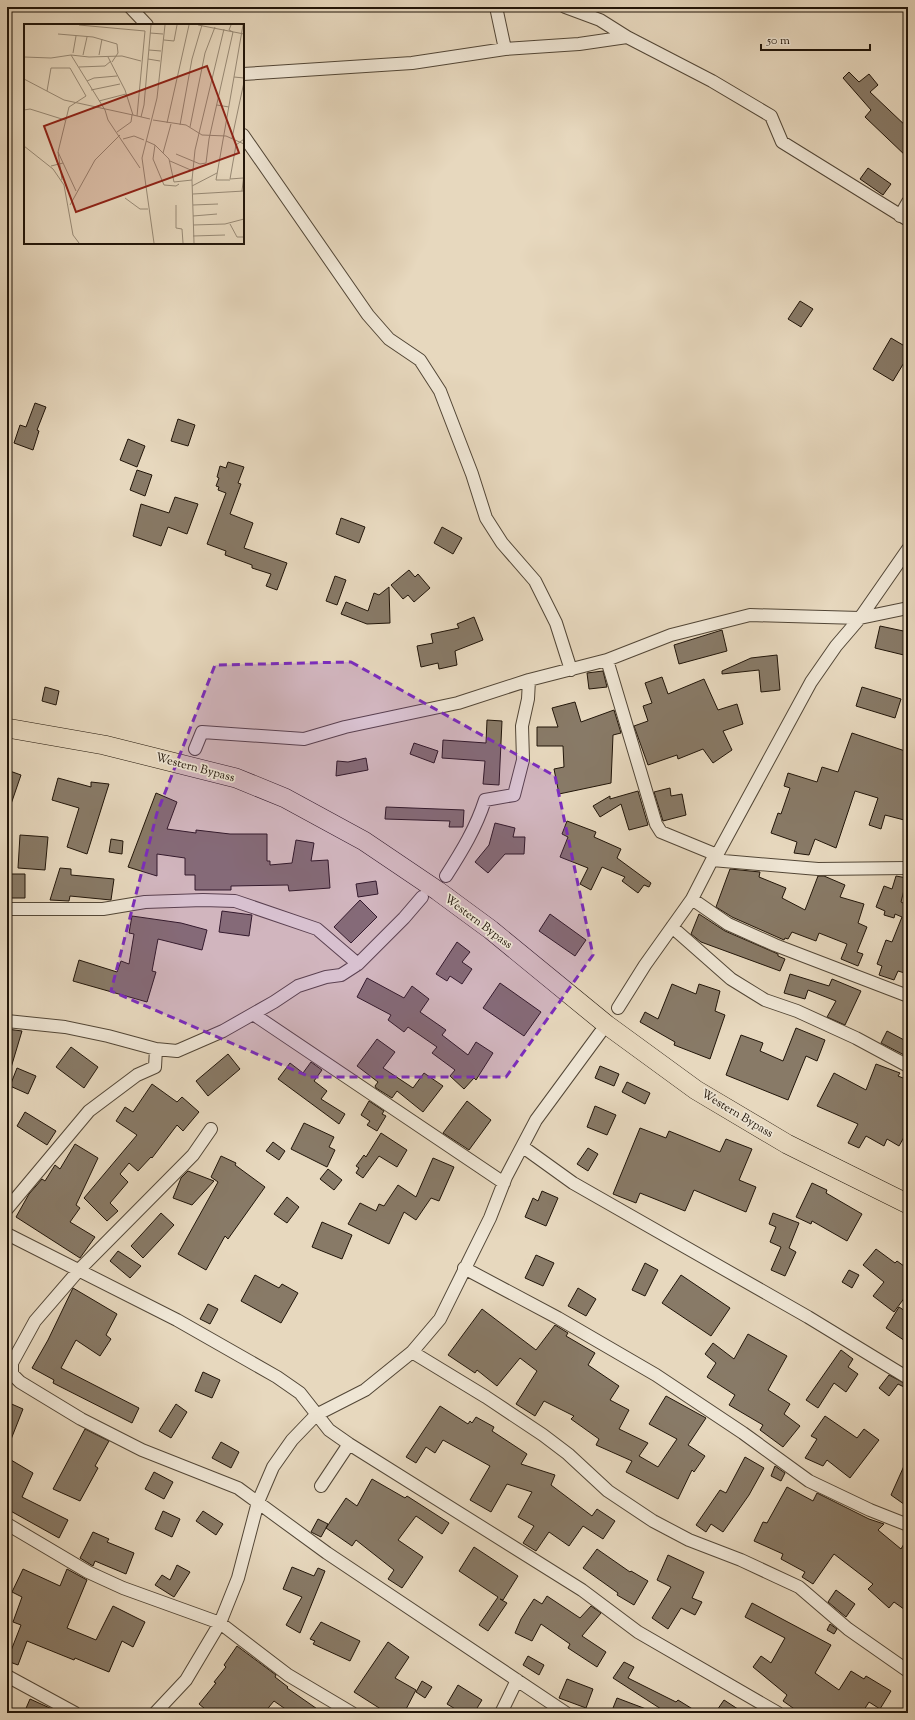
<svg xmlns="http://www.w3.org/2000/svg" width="915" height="1720" font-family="'Sorts Mill Goudy',serif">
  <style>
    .building { fill: #887a67; stroke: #211509 }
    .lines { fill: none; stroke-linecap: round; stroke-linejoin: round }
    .minor-casing { stroke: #524636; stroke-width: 14 }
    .primary-casing { stroke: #211509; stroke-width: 20 }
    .minor { stroke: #efe6d5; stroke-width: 12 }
    .primary { stroke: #e7d8be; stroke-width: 19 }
    .marked { fill: #7b2cbf; fill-opacity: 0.2; stroke: #7b2cbf; stroke-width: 3; stroke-dasharray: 8 5; stroke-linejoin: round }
    .labels { text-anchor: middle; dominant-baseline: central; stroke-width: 3.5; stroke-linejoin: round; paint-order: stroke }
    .street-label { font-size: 12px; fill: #211509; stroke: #efe6d5 }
    .inset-road { fill: none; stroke: #988a76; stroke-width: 1 }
    .view { fill: #8f2418; fill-opacity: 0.15; stroke: #8f2418; stroke-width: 2 }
    .inset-edge { fill: none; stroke: #211509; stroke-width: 2 }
  </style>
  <rect width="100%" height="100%" fill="#e7d8be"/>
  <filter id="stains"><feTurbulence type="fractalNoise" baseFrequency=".005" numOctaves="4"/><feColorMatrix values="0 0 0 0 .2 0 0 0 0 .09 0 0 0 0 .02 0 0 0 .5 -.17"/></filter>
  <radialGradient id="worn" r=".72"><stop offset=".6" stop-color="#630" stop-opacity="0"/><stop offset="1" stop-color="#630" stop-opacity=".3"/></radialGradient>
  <!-- building -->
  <path class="building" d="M849,72L859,82L869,74L878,85L870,92L908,128V158L865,117L871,110L843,78Z
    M868,168L891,184L883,195L860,179Z
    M800,301L813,309L801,327L788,319Z
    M891,338L908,348V356L893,381L873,369Z
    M35,403L46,407L37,430L39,431L33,450L14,443L20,425L26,427Z
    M178,419L195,425L188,446L171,441Z
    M128,439L145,446L137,467L120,460Z
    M228,462L244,467L238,483L241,484L230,514L253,523L244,548L287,563L277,590L266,586L271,574L252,568V565L225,555L226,551L207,544L226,493L218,490L219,487L216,486L219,478L217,477L220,466L226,468Z
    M137,470L152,475L145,496L130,490Z
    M175,497L198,504L187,534L168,527L161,546L133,536L141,504L169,513Z
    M341,518L365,527L359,543L336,534Z
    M442,527L462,538L453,554L434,543Z
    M409,570L415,577L418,574L430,588L414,602L408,595L403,599L391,585Z
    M335,576L346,580L337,605L326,601Z
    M389,587L390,623L367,624L341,614L346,602L368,611L374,593L379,595Z
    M474,617L483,640L455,651L457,665L439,669L438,663L421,667L417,646L433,643L431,634L459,628L457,624Z
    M880,626L908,632V656L875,648Z
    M722,630L727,651L679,664L674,645Z
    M777,655L780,690L761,692L759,670L722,674V671L751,658Z
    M603,671L607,687L589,689L587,673Z
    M662,677L668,694L704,679L718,710L737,704L743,724L723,731L732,750L713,763L703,749L678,759L677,755L648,765L634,726L648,721L643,706L652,703L645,683Z
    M45,687L59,691L56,705L42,701Z
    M862,687L901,699L895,718L856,706Z
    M575,702L581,722L614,710L621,733L613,735L611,783L559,794L554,769L564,767L563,746H537V727H558L552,708Z
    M487,720L502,721L499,785L483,784L485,761L442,758L443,740L486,743Z
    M852,733L908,752V821L885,815L881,829L869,825L878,798L855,791L836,848L815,839L809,855L794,853L797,842L771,833L778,813L781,814L790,788L784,786L788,773L817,782L822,767L838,772Z
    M414,743L438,751L434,763L410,754Z
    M366,758L368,770L336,776L337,761L348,762Z
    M7,770L21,775L9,810H7Z
    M58,778L91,787V782L109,784L87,854L67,847L79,808L52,800Z
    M670,788L671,796L682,794L686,815L663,821L654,792Z
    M638,791L648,825L629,830L621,804L600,817L593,806L610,796V799Z
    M156,793L177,802L167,829L196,833V830L230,834H267V861H270V865L292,863L296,840L314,843L311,861L328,860L330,888L289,891L288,885L231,886V890H195V875H185V858L157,854V876L128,867Z
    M386,807L464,810L463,827H449L450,821L385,819Z
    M567,821L596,832L594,837L621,849L617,858L651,883L649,887L644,885L638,893L622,881L625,877L602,867L591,890L580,884L588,868L560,857L568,837L562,834Z
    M495,823L515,828L513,837H525L524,854H505L488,873L475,862L489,845Z
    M20,835L48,837L45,870L18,868Z
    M111,839L123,841L122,854L109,852Z
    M60,868L71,869V875L114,879L111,900L70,896L69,901L50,900Z
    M730,869L760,872L759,877L786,888L782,898L805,910L818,876H824L845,885L840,897L864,904L858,923L867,927L857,952L863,954L858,966L841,959L847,944L819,933L816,941L792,932L788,939L785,938L784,940L732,917L716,907Z
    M7,874H25V898H7Z
    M896,876L907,878L901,902L907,905L908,903V974L898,971L894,980L879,975L882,966L877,964L886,940L892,942L902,917L895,914L894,918L884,915L885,911L876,907L884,886L892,889Z
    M376,881L378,894L358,897L356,884Z
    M360,900L377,917L351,943L334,927Z
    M222,911L252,915L249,936L219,932Z
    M550,914L586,940L575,956L539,931Z
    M699,914L725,931L778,954V956L785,959L780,971L701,942L691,934Z
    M132,916L181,923L207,930L202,950L158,939L152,971L156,972L147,1002L73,981L79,960L117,972L121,961L129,964L134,934L129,933Z
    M457,942L470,952L462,962L472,969L462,984L450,976L447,981L436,974Z
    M790,974L829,986L832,979L861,991L845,1025L827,1017L836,1001L808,990L805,999L784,993Z
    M367,978L404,998L412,986L429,999L420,1012L446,1030L442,1035L468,1055L476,1042L493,1053L476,1080L474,1078L464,1089L450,1076L455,1070L432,1053L437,1047L408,1027L404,1032L388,1020L391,1015L357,997Z
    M500,983L541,1012L524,1036L483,1008Z
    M672,984L696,994L699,984L720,991L715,1011L725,1015L710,1059L674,1045L675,1042L640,1022L645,1012L658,1019Z
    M796,1028L825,1040L817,1061L806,1056L788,1100L726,1075L741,1035L763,1043L760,1051L783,1061Z
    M7,1029L22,1031L10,1071L7,1070Z
    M887,1031L908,1042V1057L881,1043Z
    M377,1039L395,1052L383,1068L413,1088L424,1073L443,1086L423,1112L397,1091L392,1098L376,1088L375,1086L378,1082L357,1066Z
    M71,1047L98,1067L84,1088L56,1067Z
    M228,1054L240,1069L208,1096L196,1081Z
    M311,1062L322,1070L314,1081L327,1091L321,1099L345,1114L339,1124L278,1079L290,1063L303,1073Z
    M876,1064L900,1073L898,1076L908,1080V1130L899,1146L887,1139L884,1146L866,1136L859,1148L848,1143L858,1124L817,1106L834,1073L866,1090Z
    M600,1066L619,1074L614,1086L595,1078Z
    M17,1068L36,1076L28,1094L10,1086Z
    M627,1082L650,1093L645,1104L622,1092Z
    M152,1084L177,1102L182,1097L199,1112L183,1131L177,1125L152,1158L151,1157L138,1171L129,1163L120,1174L128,1182L110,1203L118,1211L107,1221L84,1198L137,1135L116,1121L125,1107L133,1112Z
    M369,1101L384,1111L382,1114L386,1116L377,1131L367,1125L370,1121L361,1115Z
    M467,1101L491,1120L469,1150L443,1133Z
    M595,1106L616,1115L607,1135L587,1127Z
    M25,1112L56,1131L47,1145L17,1126Z
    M304,1123L334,1137L329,1147L335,1150L327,1167L291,1149Z
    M640,1128L666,1138L669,1131L720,1152L726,1139L752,1149L739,1180L756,1187L746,1212L694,1190L685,1211L640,1193L636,1203L613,1194Z
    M381,1133L407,1150L397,1167L379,1156L363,1178L356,1173L359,1168L356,1166L364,1155L366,1157Z
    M273,1142L285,1151L279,1160L266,1151Z
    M75,1144L98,1158L76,1205L80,1208L70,1222L95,1237L80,1258L16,1217L29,1194L42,1179L45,1181L55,1165L60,1169Z
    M588,1148L598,1154L588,1171L577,1164Z
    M221,1156L236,1163L235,1165L265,1187L228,1239L225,1236L206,1270L178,1254L218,1182L211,1177Z
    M433,1158L454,1167L439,1201L431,1198L416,1220L404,1212L389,1244L348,1224L360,1203L376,1211L379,1204L384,1206L398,1185L416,1197Z
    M328,1169L342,1180L334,1190L320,1179Z
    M188,1171L214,1181L192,1205L173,1198L181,1178Z
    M812,1183L827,1190L826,1193L862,1214L847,1241L812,1221L811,1224L796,1217Z
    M542,1191L558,1198L546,1226L525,1217L533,1198L538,1201Z
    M287,1197L299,1207L287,1223L274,1214Z
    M161,1213L174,1225L143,1258L131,1246Z
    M773,1213L799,1223L789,1248L796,1252L785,1276L771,1270L781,1247L770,1242L776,1227L769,1224Z
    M322,1222L352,1235L342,1259L312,1247Z
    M876,1249L895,1263L897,1261L908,1269V1293L894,1312L873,1296L884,1282L863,1265Z
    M118,1251L141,1266L130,1278L110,1261Z
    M536,1255L554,1263L543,1286L525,1278Z
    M645,1263L658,1270L645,1296L632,1290Z
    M849,1270L859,1275L852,1288L842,1282Z
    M255,1275L279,1288L282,1284L298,1293L281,1323L241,1301Z
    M681,1275L730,1308L711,1336L662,1303Z
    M73,1288L117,1314L106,1335L111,1339L100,1356L76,1340L61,1368L139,1408L132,1423L53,1383L54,1380L32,1368L48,1340Z
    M578,1288L596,1299L586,1316L568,1306Z
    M208,1304L218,1309L210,1324L200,1319Z
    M899,1307L908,1313V1343L886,1328Z
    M482,1309L536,1350L555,1325L568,1333L566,1336L595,1353L588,1365L619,1386L610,1400L629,1410L619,1429L648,1443L639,1456L658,1467L677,1439L649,1424L666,1396L706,1418L688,1445L705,1456L694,1472L692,1470L678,1499L626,1472L632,1461L596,1445L599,1439L571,1419L574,1416L544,1401L535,1416L516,1404L537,1371L520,1358L497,1386L477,1370L475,1373L448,1355Z
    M748,1334L787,1356L768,1390L790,1404L784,1414L800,1426L783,1447L760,1430L763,1425L729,1405L735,1395L707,1377L716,1363L705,1354L713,1343L734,1359Z
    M841,1350L853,1359L848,1367L858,1374L846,1392L834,1383L818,1408L806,1400Z
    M203,1372L220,1380L212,1398L195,1391Z
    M889,1375L908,1385V1389L898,1384L889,1396L879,1388Z
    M7,1402L23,1409L8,1447H7Z
    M176,1404L187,1412L171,1438L159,1431Z
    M440,1406L468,1424L470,1421L472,1423L476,1417L494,1427L492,1431L527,1454L521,1464L555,1475L551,1485L592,1516L597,1509L615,1521L603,1539L583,1526L569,1546L549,1532L536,1551L523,1543L534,1526L518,1517L532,1492L507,1484L491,1512L470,1500L490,1466L443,1440L435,1453L426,1447L416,1463L406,1457Z
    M825,1416L857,1438L864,1429L879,1440L850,1478L827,1460L823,1466L805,1458L817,1439L811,1436Z
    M85,1429L109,1441L95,1466L98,1468L80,1501L53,1489Z
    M221,1442L239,1452L231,1468L212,1458Z
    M745,1457L764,1468L749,1495L723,1532L711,1524L706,1532L696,1525L720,1490L726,1493Z
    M908,1457V1507L891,1495Z
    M11,1460L33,1473L22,1497L68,1520L59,1538L7,1509V1467Z
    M775,1466L785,1473L781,1481L771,1476Z
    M154,1472L173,1482L164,1499L145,1489Z
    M372,1479L405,1498L407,1496L449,1523L442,1534L416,1516L398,1540L423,1557L402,1588L388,1579L394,1570L356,1540L352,1546L326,1528L321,1537L311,1532L318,1519L328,1524L326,1528L346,1498L357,1506Z
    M787,1487L813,1501L817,1493L869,1519L884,1524L878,1530L901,1549L908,1537V1612L894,1602L889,1608L868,1589L873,1584L834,1554L813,1584L802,1577L805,1572L781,1559L783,1554L754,1541L763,1522L767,1523Z
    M163,1511L180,1519L172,1537L155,1529Z
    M203,1511L223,1524L216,1535L196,1521Z
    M93,1532L109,1539L107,1542L134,1553L126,1574L95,1561L93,1566L80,1558Z
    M474,1547L518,1576L503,1600L500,1599L507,1603L488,1631L479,1625L498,1597L459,1571Z
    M597,1549L630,1572L631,1571L648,1581L634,1605L617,1595L618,1593L583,1568Z
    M668,1555L704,1572L692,1598L702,1602L695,1615L681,1608L668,1629L652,1618L671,1587L657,1580Z
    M177,1565L190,1572L174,1597L155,1585L162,1575L170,1580Z
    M292,1567L314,1576L318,1568L325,1571L300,1633L286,1625L302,1597L283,1589Z
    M23,1569L60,1586L67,1569L87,1580L67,1628L96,1640L113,1606L145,1622L133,1647L122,1641L109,1672L75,1658L74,1660L27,1641L18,1665L7,1661L21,1625L13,1622L22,1597L12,1592Z
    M836,1590L855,1604L846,1617L828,1602Z
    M547,1596L580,1618L591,1606L601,1613L582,1636L606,1652L597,1667L568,1648L570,1644L541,1624L532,1641L515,1633L521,1619L534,1599L542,1604Z
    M752,1603L831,1645L815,1673L839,1690L851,1671L864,1679L866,1676L891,1691L880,1709L869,1702L862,1713H800L783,1701L787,1695L753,1667L761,1656L771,1663L785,1638L745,1617Z
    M321,1622L360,1641L350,1661L313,1644L315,1641L310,1639Z
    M830,1624L837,1629L834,1634L827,1630Z
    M388,1642L409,1657L395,1678L416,1690L404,1713H387L354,1692Z
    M237,1646L276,1675L275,1677L288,1687L287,1688L323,1713H291L274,1701L264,1713H210L199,1704L216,1683L214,1682L226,1667L224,1665Z
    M528,1656L544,1665L539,1675L523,1665Z
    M624,1662L634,1667L628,1678L676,1702L678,1700L699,1713H659L661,1709L613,1678Z
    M567,1679L593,1689L586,1708L559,1698Z
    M422,1681L432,1687L425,1698L416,1692Z
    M458,1685L482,1700L474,1713H462L447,1704Z
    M617,1698L654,1712L653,1713H611Z
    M30,1699L52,1709L59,1713H24Z
    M724,1700L744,1713H715Z"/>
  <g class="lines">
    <defs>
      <path id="minor" d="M130,7L147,25
        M496,7L505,49
        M565,7L600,20L627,37
        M243,74L412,63L505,49L579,44L627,37L712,81L771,116L782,142L908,220
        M243,135L368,315L389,339L420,360L440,391L472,474L486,518L502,543L535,581L556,623L571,670
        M900,216L908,202
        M908,549L860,618L836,646L811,682L717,855L712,860L818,869L908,868
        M607,660L656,824L661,832L717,855
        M195,749L202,732L304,739L345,727L458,703L529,680L607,660L671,635L750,615L860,618L908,608
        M446,876C462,851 476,828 485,800L514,795L523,760L522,726L528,699L529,680
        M692,899L728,924L775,945L908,996
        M7,909H103L145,902L203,900L235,901L317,929L358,964
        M672,927L731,979L765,1000L797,1011L856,1038L908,1066
        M618,1008L645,965L692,899L712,860
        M253,1014L504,1183
        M7,1021L65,1027L108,1036L156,1049L177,1051L223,1031L274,1002L298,986L326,977L341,975L358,964L404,918L422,897
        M211,1129L193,1155L79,1270L35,1321L12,1363V1374L20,1382L81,1419L142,1450L238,1488L327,1553L566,1713
        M523,1147L573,1183L808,1317L908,1378
        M7,1209L89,1111L137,1075L155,1067L156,1049
        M7,1234L177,1320L277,1377L300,1393L329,1430L349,1444L582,1590L638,1632L778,1713
        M464,1268L558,1318L656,1375L743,1433L809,1481L870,1510L908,1525
        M412,1352L486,1397L543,1435L568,1454L608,1491L653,1521L689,1540L741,1560L799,1587L848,1629L908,1671
        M321,1486L349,1444
        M7,1524L88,1572L123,1588L220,1623L288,1675L352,1713
        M7,1676L75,1713
        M155,1713L186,1680L220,1623L238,1578L258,1502L273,1467L292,1440L316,1415L365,1390L412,1352L440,1319L490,1218L506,1177L536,1120L600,1033
        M501,1713L517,1680"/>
      <path id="primary" d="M7,728L104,745L236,778L285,798L364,841L438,891L491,930L607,1025L696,1090L787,1144L908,1204"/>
    </defs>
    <!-- minor casing -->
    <use href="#minor" class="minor-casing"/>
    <!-- primary casing -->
    <use href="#primary" class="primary-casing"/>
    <!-- minor -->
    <use href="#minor" class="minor"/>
    <!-- primary -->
    <use href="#primary" class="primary"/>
  </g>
  <!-- marked area -->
  <path class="marked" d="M351,662L555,776L593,955L506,1077H310L111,991L157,813L215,665Z"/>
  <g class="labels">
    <!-- street labels -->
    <g class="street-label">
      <text transform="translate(195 768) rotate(15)">Western Bypass</text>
      <text transform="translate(478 922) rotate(37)">Western Bypass</text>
      <text transform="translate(737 1114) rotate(31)">Western Bypass</text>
    </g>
  </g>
  <!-- overview -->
  <g transform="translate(24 24)">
    <rect width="220" height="220" fill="#e7d8be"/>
    <path class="inset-road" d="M55,1L121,7L113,92M174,1L220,10M126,9L139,10M34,10L69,13L93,20L94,29L88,38M140,16L150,17L153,1M125,26L137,27M49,29L52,12M59,31L63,13M75,31L78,15M0,33L27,34L47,31M124,35L136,37M55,43L81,42L87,37M210,53L219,1M0,55L40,76L109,91L101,66L84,33M63,57L70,54L93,52M67,66L96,60M23,67L27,44H46L62,72L45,83L34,128L52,167M75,77L102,70M193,81L205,83M0,86L6,85L41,96M109,91L126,95M117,93L120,81L127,1M129,96L162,101L178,111L202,112L220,120M143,99L165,1M156,101L168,35L178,1M166,103L181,29L191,3M93,108L107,98L108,91M208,114L220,58M99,115L110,112L120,116M122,117L131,121L145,135L150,158L168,156M131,121L129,135L140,161L152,162L155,160M0,122L29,145L40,161L49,211L55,219M34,128L38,156M139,129L147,100M152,130L176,140L182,139L185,115L209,8L205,6L207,1M146,137L169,147M27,142L39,139M116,144L84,96L81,86L47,31L65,33L98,32L117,37M219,154L206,155L212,121L220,115M206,156H192L210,53L220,54M168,162L193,149M218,167L220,150M169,170L220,167M101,174L116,185H124M46,181L71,136L96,111M152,181V204L158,205L159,219M169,181L194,180M169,192L193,190M206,200L213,213H220M169,201L201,200L220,195M169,212L201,211M130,219L118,134L133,74L141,1M170,219L168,156L171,126L200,5"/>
    <path class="view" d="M183,42L215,129L52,188L20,102Z"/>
    <rect width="220" height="220" class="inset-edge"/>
  </g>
  <!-- margin -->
  <rect width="915" height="1720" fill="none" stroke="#e7d8be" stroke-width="24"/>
  <rect x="8" y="8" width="899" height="1704" fill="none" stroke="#211509" stroke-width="2"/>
  <rect x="12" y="12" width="891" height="1696" fill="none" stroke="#211509"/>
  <!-- scale -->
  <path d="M761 44v6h109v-6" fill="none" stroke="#211509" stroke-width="2"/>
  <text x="767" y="44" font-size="12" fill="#211509" stroke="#efe6d5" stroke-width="3" paint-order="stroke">50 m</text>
  <rect width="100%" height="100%" filter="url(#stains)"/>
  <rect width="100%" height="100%" fill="url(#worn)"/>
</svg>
